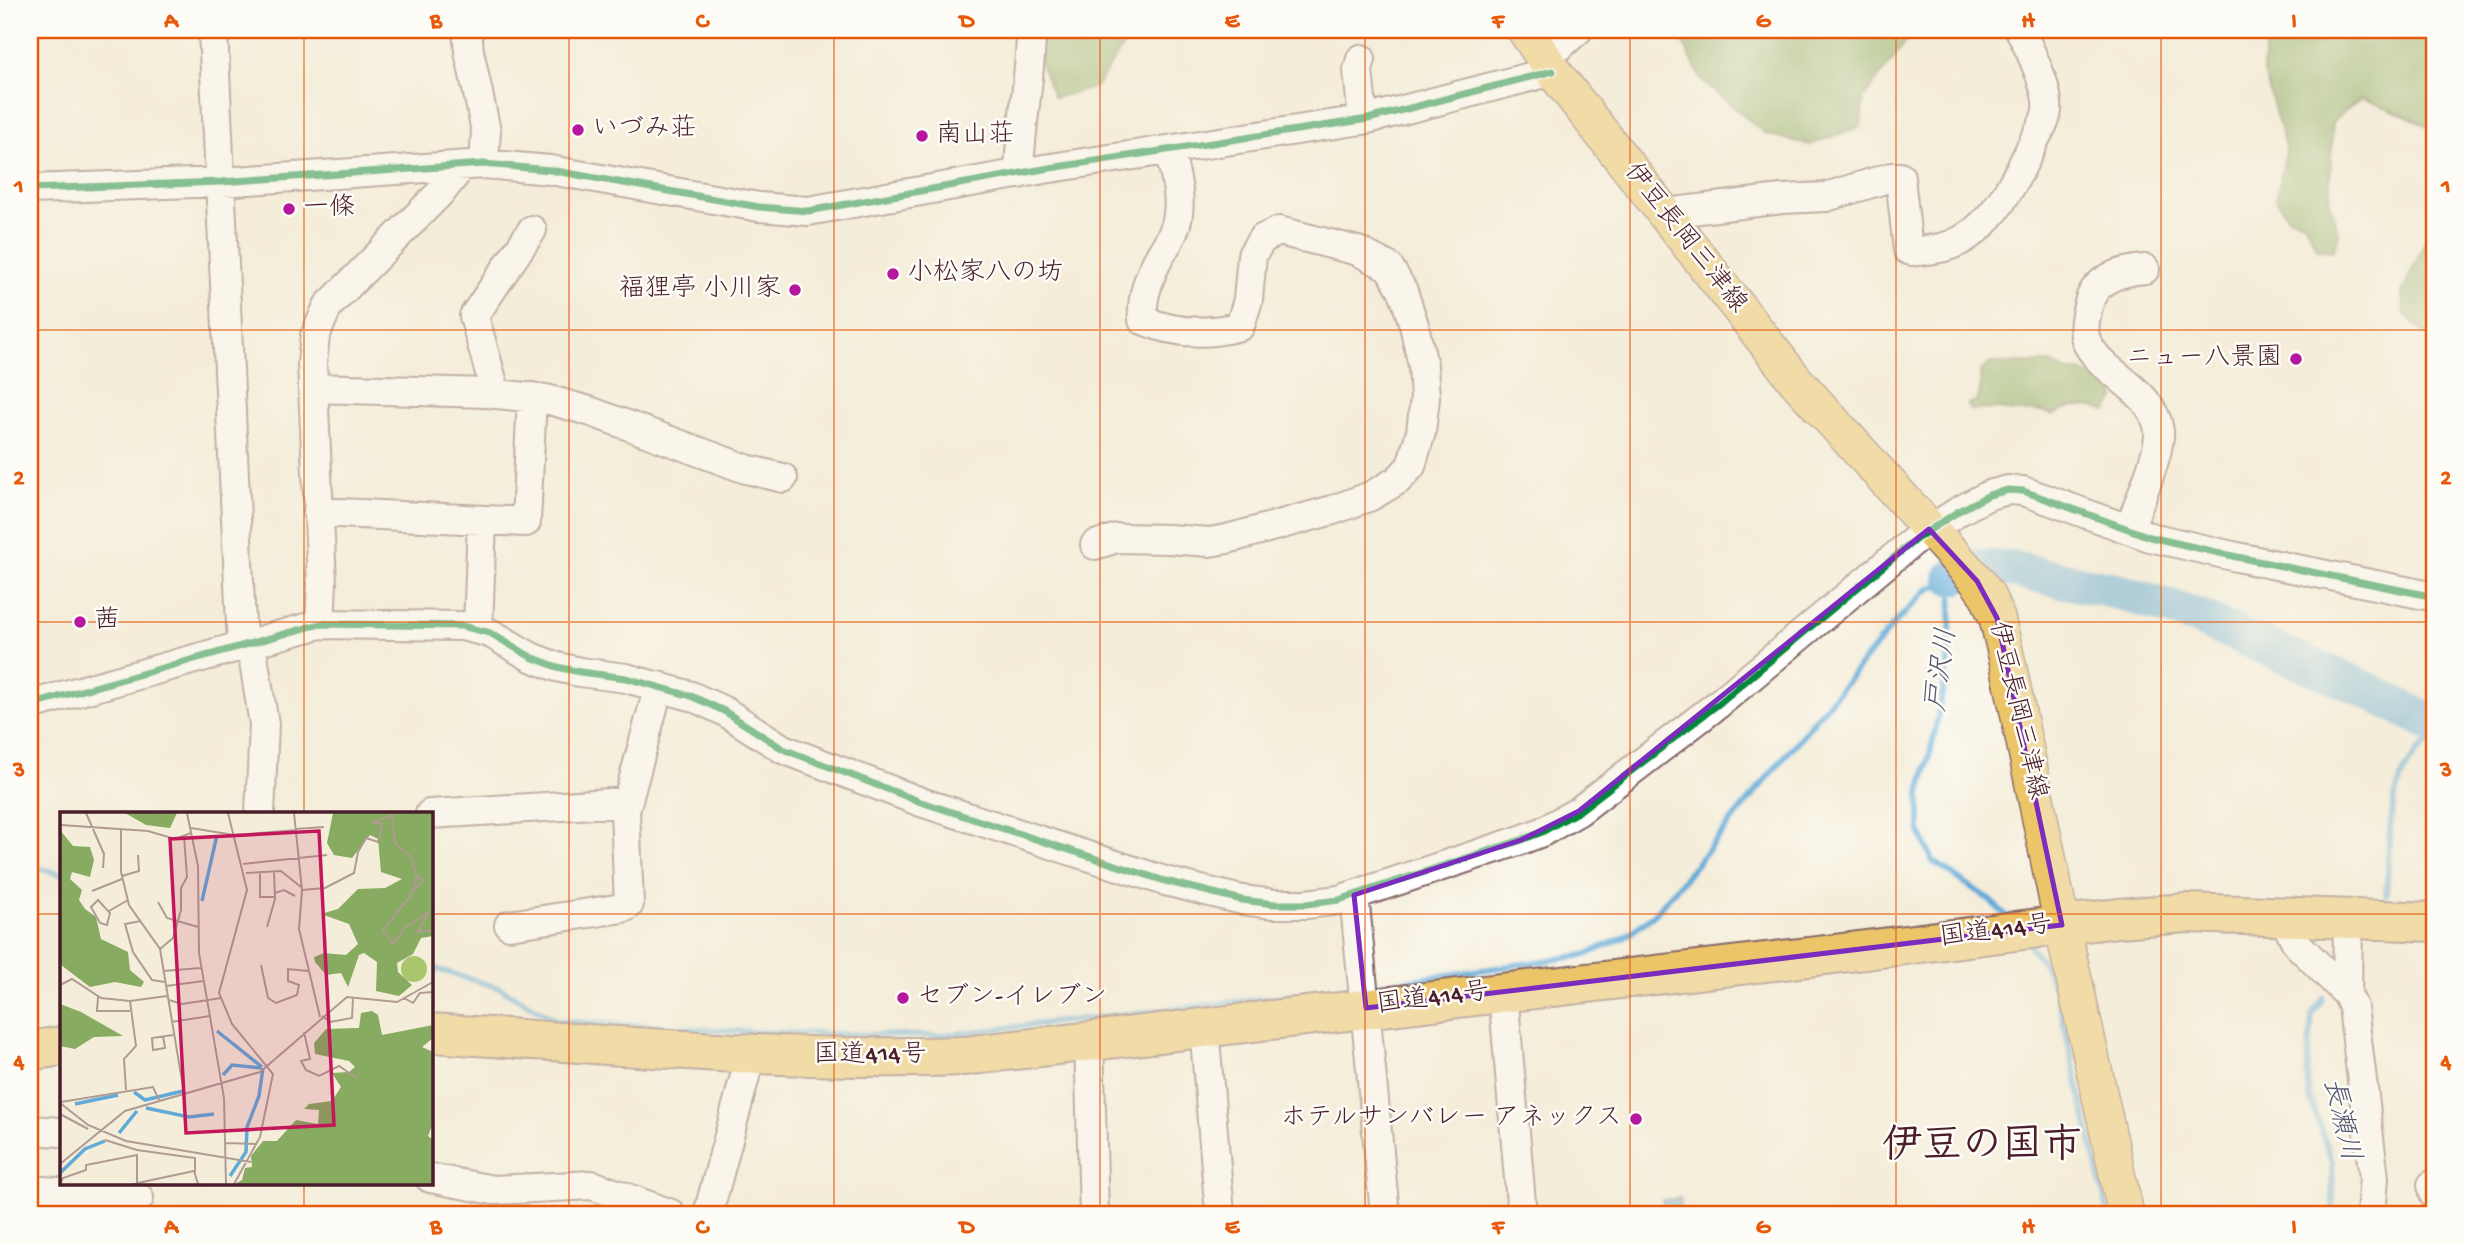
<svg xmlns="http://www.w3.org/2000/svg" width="2465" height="1244" font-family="'Gochi Hand','Klee One',sans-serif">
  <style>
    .forest { fill: #87ab60; stroke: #686546; stroke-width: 2 }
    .water { fill: #60aad8; stroke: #556482; stroke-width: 2 }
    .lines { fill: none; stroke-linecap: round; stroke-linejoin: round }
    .stream { stroke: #60aad8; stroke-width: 6 }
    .river { stroke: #60aad8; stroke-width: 37 }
    .minor-casing { stroke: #866768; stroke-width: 32 }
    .major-casing { stroke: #866768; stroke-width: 38 }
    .highway-casing { stroke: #866768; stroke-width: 42 }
    .minor { stroke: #fff; stroke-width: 28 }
    .major { stroke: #edc569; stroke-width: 35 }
    .highway { stroke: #edc569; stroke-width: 38 }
    .cycleway-casing { stroke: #fdfcf7; stroke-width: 11 }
    .cycleway { stroke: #00873e; stroke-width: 7 }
    .marked { fill: none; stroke: #7b2cbf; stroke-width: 5; stroke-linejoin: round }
    .grid { fill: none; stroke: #e8590c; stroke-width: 2; stroke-opacity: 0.55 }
    .poi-dot { fill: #b5179e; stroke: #fdfcf7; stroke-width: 2.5 }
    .labels { text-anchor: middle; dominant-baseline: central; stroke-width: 5; stroke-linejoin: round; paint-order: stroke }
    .poi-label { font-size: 26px; fill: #4a1f2b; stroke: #fdfcf7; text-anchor: start }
    .street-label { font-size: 26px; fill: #4a1f2b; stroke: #fdfcf7 }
    .water-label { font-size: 28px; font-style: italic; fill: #535770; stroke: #fdfcf7 }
    .town-label { font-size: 40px; font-weight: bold; fill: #4a1f2b; stroke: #fdfcf7 }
    .inset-river { fill: none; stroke: #60aad8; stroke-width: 3.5 }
    .inset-road { fill: none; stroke: #b09b93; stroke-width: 2 }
    .view { fill: #c2185b; fill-opacity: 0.15; stroke: #c2185b; stroke-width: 3.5 }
    .inset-edge { fill: none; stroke: #4a1f2b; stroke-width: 3.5 }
    .neatline { fill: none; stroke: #e8590c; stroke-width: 2.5 }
    .grid-label { font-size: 23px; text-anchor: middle; font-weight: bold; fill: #e8590c }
  </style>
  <rect width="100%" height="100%" fill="#fdfcf7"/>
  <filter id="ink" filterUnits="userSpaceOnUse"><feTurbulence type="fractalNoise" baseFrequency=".0143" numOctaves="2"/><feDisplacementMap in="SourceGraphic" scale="14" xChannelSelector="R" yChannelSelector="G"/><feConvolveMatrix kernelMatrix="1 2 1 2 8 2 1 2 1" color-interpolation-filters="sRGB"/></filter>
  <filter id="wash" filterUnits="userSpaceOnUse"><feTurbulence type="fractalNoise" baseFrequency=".00686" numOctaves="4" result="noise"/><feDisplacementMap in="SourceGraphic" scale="28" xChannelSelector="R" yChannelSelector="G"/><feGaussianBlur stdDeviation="1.57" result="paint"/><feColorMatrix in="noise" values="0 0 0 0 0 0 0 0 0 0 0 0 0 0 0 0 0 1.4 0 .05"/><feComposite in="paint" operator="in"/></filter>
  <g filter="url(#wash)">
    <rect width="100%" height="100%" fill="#f4edd9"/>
    <!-- forest -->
    <path class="forest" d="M1027,30H1149L1127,40L1096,87L1054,98Z
      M1667,30H1910L1905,43L1863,99L1861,126L1810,145L1766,134L1702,81L1684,44Z
      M2266,30H2435V130L2407,116L2361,98L2333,121L2329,198L2339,235L2333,251L2317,249L2304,222L2288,217L2276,199L2286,150L2263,69Z
      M2435,219V343L2404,314L2402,293Z
      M1990,363H2051L2067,371L2082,372L2098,378L2111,386L2115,398L2107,411L2092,407L2073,406L2053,415L2041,411L2013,412L2000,409L1969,410L1968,404L1978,400L1981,385L1980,372Z"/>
    <!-- water -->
    <path class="water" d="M1680,1198L1682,1214H1664L1662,1200Z"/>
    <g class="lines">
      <!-- stream -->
      <path class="stream" d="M1953,577L1948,664L1934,737L1920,793V832L1933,861L1987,898L2009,918
        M30,866L61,874
        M2386,895C2391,841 2383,770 2435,738
        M2028,943L2045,966L2057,994L2107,1209
        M430,967L500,988L558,1021L752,1032L937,1036L1356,988
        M1370,986L1585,955L1625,937L1655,914L1894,624L1926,591L1953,577
        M2323,998L2312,1015L2307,1074L2309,1096L2332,1162L2333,1214"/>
      <!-- river -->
      <path class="river" d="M1953,577L1973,568L2010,569L2120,592L2192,615L2363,688L2435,725"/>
    </g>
  </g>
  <g filter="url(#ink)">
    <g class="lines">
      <defs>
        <path id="minor" d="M213,30L242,646
          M467,30L469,51L486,131L484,164
          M1361,59L1358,70L1363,120
          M1545,59L1578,30
          M1019,174C1020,125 1031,78 1031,30
          M30,189L221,182L484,164L550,170L759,207L808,211L1044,169L1368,119L1553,71
          M1666,213L1782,199L1826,197L1891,177H1900L1908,250C1916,253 1925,250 1934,249C1985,243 2013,186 2032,145C2037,134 2046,122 2047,110C2050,92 2029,47 2020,30
          M313,388L487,393L546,399L589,411L746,469L783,478
          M496,394L474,316L532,230
          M318,512L526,522L532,397
          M2129,529C2137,507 2161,452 2159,431C2154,388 2099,374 2086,340C2082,329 2086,314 2089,303C2095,278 2122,271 2145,269
          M1095,545L1117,538L1169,539L1209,542L1227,539L1333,510L1371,496L1398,480L1411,466L1421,432L1425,398L1423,366L1414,325L1403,291L1389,267L1358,251L1279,231L1262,239L1252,255L1248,300L1240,326C1207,335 1175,334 1143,320C1141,296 1149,275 1161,254C1165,247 1171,239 1174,230C1184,205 1176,176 1169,151
          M320,624L322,583L312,363L315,336L328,306L442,191L461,167
          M478,629L482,520
          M251,644L264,724L260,814
          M30,705L320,624L462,626L490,633L531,657L557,667L580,672L626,678L691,696L724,711L783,749L921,802L1165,881L1242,900L1274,904H1306L1339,900L1521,840L1542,832L1579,811L1717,705L1916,539L1959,511L1989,495L2008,490L2023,491L2043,498L2150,537L2237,557L2435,597
          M430,814L627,802
          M1354,895L1385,1214
          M2283,916L2297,944L2347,994L2348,919
          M509,925L616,909L626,907L629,904L625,811L659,686
          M1503,992L1522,1214
          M2347,994L2353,1007L2374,1178L2371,1214
          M1204,1027L1220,1214
          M1089,1041L1094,1214
          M30,1130L61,1132
          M430,1178L493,1190L592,1185L671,1214
          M2435,1185H2432L2435,1196
          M30,1190L139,1198
          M708,1214L751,1054"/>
        <path id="major" d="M1525,30L1553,71L1796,381L1977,581L1987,595L1997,618L2007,659L2062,925L2126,1214"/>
        <path id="highway" d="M430,1033C608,1044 786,1062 964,1056L1834,954L2118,918L2187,913L2435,922
          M30,1051L61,1046"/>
      </defs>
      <!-- minor casing -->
      <use href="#minor" class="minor-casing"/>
      <!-- major casing -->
      <use href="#major" class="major-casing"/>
      <!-- highway casing -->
      <use href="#highway" class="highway-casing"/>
      <!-- minor -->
      <use href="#minor" class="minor"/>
      <!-- major -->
      <use href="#major" class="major"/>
      <!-- highway -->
      <use href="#highway" class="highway"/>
      <defs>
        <path id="cycleway" d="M30,189L221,182L484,164L550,170L759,207L808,211L1044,169L1368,119L1553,71
          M30,705L320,624L462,626L490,633L531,657L557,667L580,672L626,678L691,696L724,711L783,749L921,802L1165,881L1242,900L1274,904H1306L1339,900L1521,840L1542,832L1579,811L1717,705L1916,539L1959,511L1989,495L2008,490L2023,491L2043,498L2150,537L2237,557L2435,597"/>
      </defs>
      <!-- cycleway casing -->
      <use href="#cycleway" class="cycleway-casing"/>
      <!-- cycleway -->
      <use href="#cycleway" class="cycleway"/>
    </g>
  </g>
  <!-- marked area -->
  <path d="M0 0H2465V1244H0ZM1929,529L1977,581L1997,618L2062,925L1366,1008L1354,895L1521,840L1579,811Z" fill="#f4edd9" fill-opacity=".55" fill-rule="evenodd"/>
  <path class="marked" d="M1929,529L1977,581L1997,618L2062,925L1366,1008L1354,895L1521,840L1579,811Z"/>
  <!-- grid -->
  <path class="grid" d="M304,30V814M569,30V1214M834,30V1214M1100,30V1214M1365,30V1214M1630,30V1214M1896,30V1214M2161,30V1214M30,330H2435M30,622H2435M30,914H61M430,914H2435M304,1183V1214"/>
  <!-- markers -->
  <g class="poi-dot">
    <circle cx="578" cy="130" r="7"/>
    <circle cx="922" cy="136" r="7"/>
    <circle cx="289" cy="209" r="7"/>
    <circle cx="893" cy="274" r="7"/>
    <circle cx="795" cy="290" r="7"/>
    <circle cx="2296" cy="359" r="7"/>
    <circle cx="80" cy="622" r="7"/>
    <circle cx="903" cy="998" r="7"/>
    <circle cx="1636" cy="1119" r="7"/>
  </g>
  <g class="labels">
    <!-- poi labels -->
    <g class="poi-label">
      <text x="592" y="130">いづみ荘</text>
      <text x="936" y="136">南山荘</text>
      <text x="303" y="209">一條</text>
      <text x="907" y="274">小松家八の坊</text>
      <text x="781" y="290" text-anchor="end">福狸亭 小川家</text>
      <text x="2282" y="359" text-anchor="end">ニュー八景園</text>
      <text x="94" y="622">茜</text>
      <text x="917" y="998">セブン-イレブン</text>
      <text x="1622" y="1119" text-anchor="end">ホテルサンバレー アネックス</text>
    </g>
    <!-- street labels -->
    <g class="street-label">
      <text transform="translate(1684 239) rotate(52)">伊豆長岡三津線</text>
      <text transform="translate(2016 711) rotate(77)">伊豆長岡三津線</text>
      <text transform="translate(1996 933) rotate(-7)">国道414号</text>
      <text transform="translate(1433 1000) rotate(-7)">国道414号</text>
      <text x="870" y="1056">国道414号</text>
    </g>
    <!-- water labels -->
    <g class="water-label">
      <text transform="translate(1943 670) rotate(-82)">戸沢川</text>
      <text transform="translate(2340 1120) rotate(77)">長瀬川</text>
    </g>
    <!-- town labels -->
    <g class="town-label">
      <text x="1982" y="1148">伊豆の国市</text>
    </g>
  </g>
  <!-- overview -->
  <g transform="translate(60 812)">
    <rect width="373" height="373" fill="#f4edd9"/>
    <path d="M341 157a13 13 0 1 1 26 0a13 13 0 1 1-26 0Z" fill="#aac66d"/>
    <path d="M65,1H117L110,16L86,13ZM273,1H373V124L361,126L353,142L337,151L338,160L352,173L339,184L316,179L317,150L304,141L299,143L288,175L281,161L266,163L255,150L254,145L264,141L286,143L298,132L289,112L261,102L278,97L298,77L325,76L342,67L321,60L318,27L310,23L292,46L274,43L267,31ZM0,18L13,34L30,35L34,48L30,65L12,60L10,67L22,78L19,88L25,97L36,105L41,127L68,140L70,158L84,170L81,175L55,170L30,175L1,153ZM0,192L21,200L63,224L34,225L15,237L0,234ZM312,199L318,203L322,223L373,213V226L362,235L373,240V311L368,324L373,328V372H175L182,368L185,356L192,355L191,344L203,329H217L236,308L258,312L259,298L244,297L249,292L272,289L281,275L272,261L289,260L295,255L289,249L255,242L254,231L266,217L299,216L301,201Z" fill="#87ab60"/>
    <path class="inset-river" d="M142,89L157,23M157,219L202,255M163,263L172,253L201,256M74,280L85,288L123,279M15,292L58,283M86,296L129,305L154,302M59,321L77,299M0,361L25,337L45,329M170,364L186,340L187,315L199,284L203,256"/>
    <path class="inset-road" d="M26,1L44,42L43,56M127,1L138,54L139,141L164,286L166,372M168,1L187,78L159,181L172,212L213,262L200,325L174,372M234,1L242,78L239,117L260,205M1,13L88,19L115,27L131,21M131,16L174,23L236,18M236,17L264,15M61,18V60L69,93L100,137L124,281M183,52L267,43M200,60V85H215M186,61L221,59L241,75M62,64L79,59L78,43M242,78L265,76L294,61L298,40L306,26L318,30L322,12L312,11L332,3L335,31L350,44L357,64L351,83L323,118L333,132L345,116L369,100L358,120L373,118M354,78L363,69L357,63M32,79L62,67M215,81L224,78L235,84M38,88L50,101L47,113L40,111L31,95ZM98,90L107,106L138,115M49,99L68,88M81,109L65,112L73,140L92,168L105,170M207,115L215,87L214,59M100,137L113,126L121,98V76L127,65L124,24M201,153L208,186L216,191L237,183L239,173L228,169V157L248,159M103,159L141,156M0,173L12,167L41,186L70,189L107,184M106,174L143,169M38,185L37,199H70M344,186L353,191L360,181L373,180M109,188L122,192L161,186M262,204L270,210L292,206L293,186M111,210L150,204M244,220L250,247L241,249L246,258L259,264L279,254L298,267M103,224L105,236L93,238L92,226L113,223M66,278L64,247L76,234L70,189M1,290L93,275L99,288M0,291L28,313L66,329L191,350M0,302L28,317M45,328L77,338L135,346V360M165,331L196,332M0,352L65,299L200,260L287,185L337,190L373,170M0,372L3,366L26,358V353L77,343V372M73,372L134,359L138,372"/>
    <path class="view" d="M259,19L274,313L126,321L110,27Z"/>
    <rect width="373" height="373" class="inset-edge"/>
  </g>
  <!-- margin -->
  <rect width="2465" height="1244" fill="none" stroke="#fdfcf7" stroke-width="77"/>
  <rect x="38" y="38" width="2388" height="1168" class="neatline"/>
  <g class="grid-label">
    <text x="171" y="27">A</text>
    <text x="436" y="27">B</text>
    <text x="702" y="27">C</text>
    <text x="967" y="27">D</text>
    <text x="1232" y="27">E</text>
    <text x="1498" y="27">F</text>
    <text x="1763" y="27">G</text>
    <text x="2028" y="27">H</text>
    <text x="2294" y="27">I</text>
    <text x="19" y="192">1</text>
    <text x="2446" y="192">1</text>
    <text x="19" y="484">2</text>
    <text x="2446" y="484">2</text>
    <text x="19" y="776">3</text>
    <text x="2446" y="776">3</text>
    <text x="19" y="1068">4</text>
    <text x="2446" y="1068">4</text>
    <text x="171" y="1233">A</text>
    <text x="436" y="1233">B</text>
    <text x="702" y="1233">C</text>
    <text x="967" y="1233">D</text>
    <text x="1232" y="1233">E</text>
    <text x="1498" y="1233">F</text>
    <text x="1763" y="1233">G</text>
    <text x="2028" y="1233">H</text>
    <text x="2294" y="1233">I</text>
  </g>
</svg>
